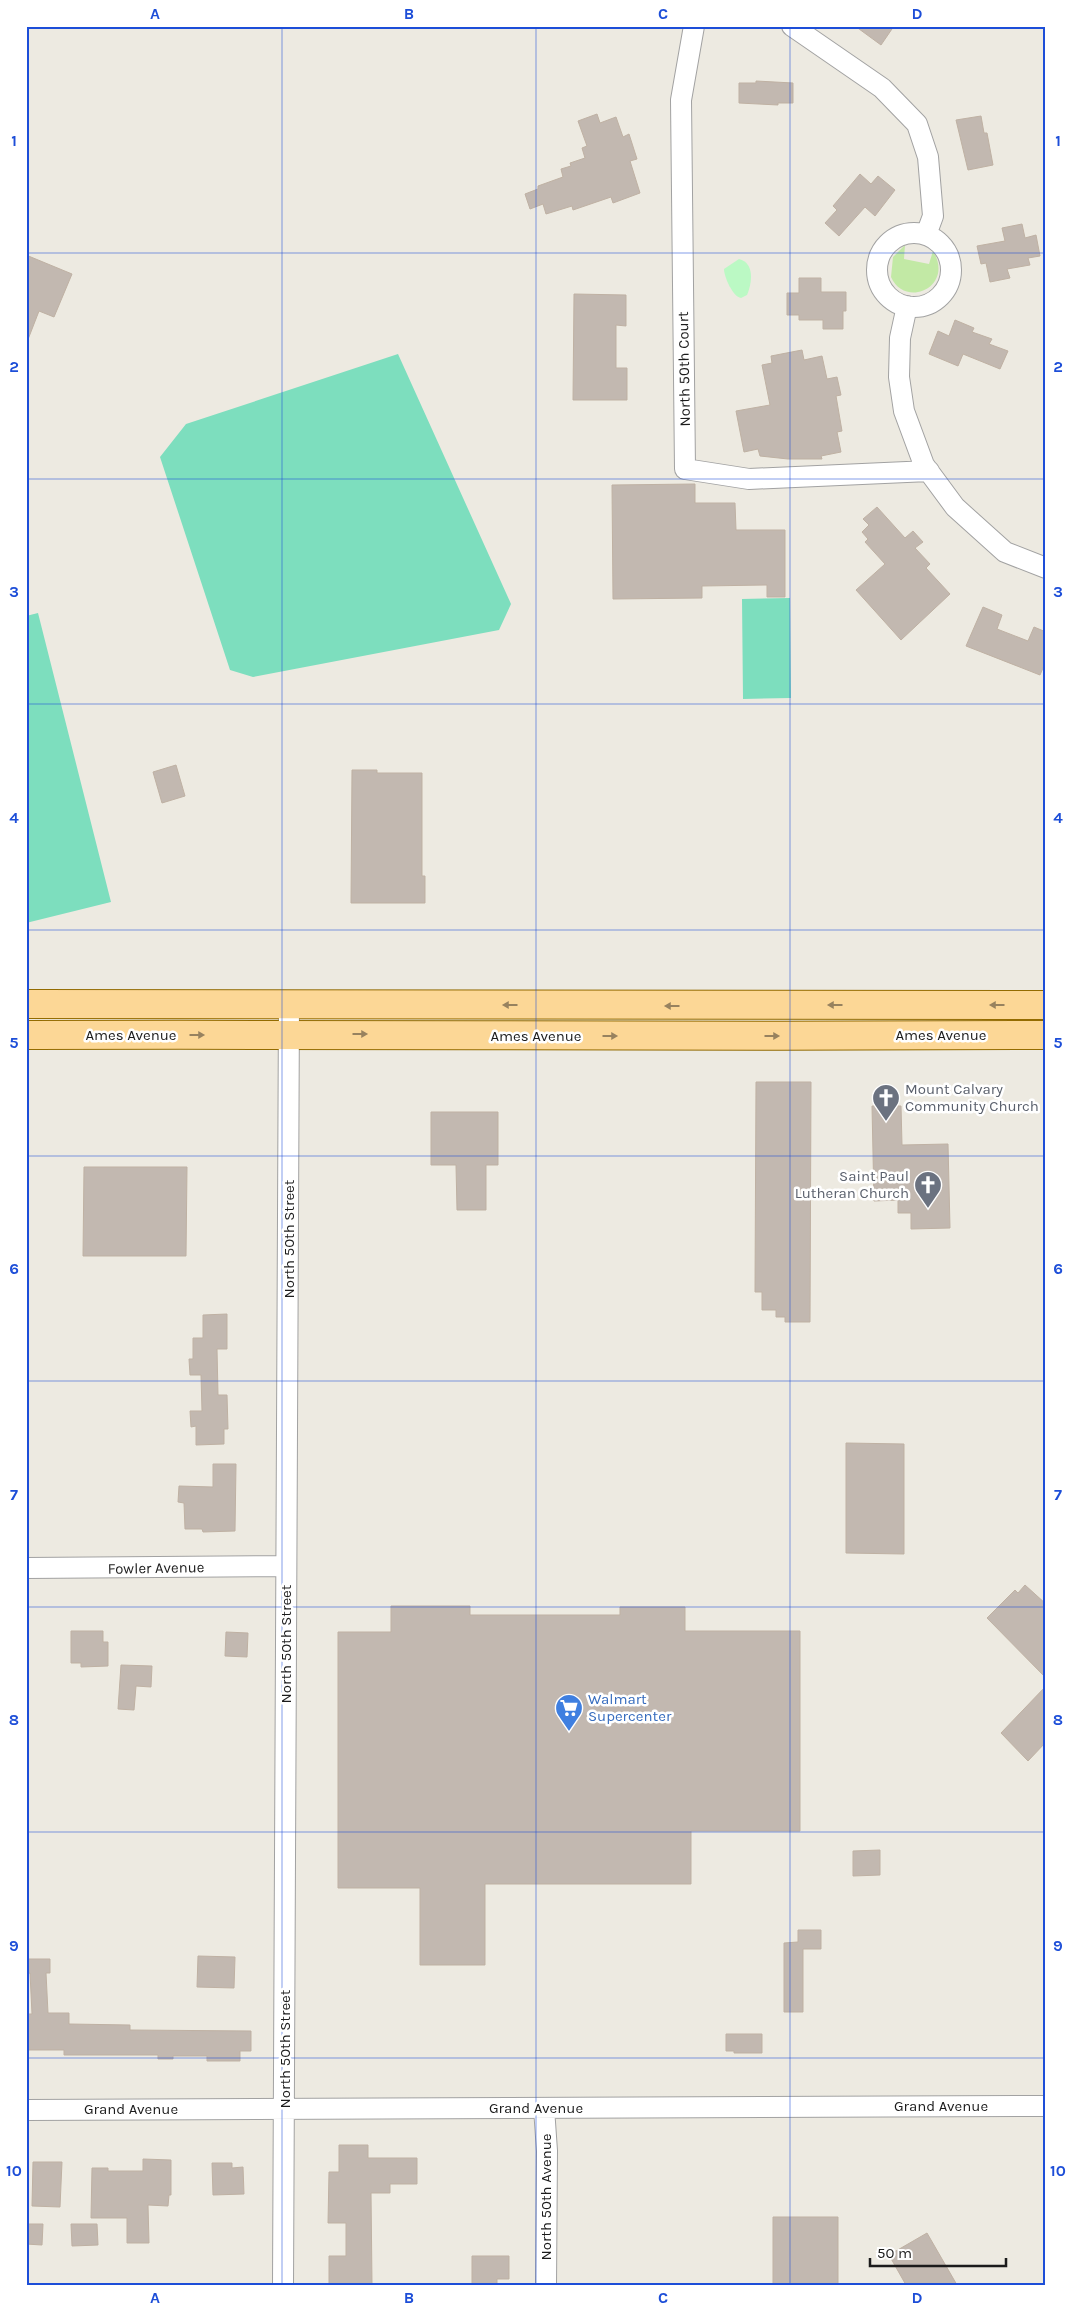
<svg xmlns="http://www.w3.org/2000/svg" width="1072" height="2311" font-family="Karla,sans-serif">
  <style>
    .grass { fill: #c2e9a5 }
    .park { fill: #bbf9c4 }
    .pitch { fill: #7ddebe }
    .building { fill: #c2b8b0; stroke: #bfb1a3 }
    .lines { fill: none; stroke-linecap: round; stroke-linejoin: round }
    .street-casing { stroke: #a2a2a2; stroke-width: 22 }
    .primary-casing { stroke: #936b00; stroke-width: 30 }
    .street { stroke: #fff; stroke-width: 20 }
    .primary { stroke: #fcd796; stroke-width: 28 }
    .oneway { fill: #97825f }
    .grid { fill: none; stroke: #1d4ed8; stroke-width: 1; stroke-opacity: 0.55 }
    .labels { text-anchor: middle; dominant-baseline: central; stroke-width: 5; stroke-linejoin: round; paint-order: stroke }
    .street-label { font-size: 15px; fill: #1b1b1b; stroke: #fff }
    .worship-label { font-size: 15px; fill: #5b616d; stroke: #fff; text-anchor: start }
    .shop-label { font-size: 15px; fill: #366cbe; stroke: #fff; text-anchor: start }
    .neatline { fill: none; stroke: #1d4ed8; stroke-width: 2 }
    .grid-label { font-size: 16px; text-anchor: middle; font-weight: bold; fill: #1d4ed8 }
  </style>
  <rect width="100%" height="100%" fill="#edeae1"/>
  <!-- grass -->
  <path class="grass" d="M905,245L904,259L929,264L933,251C955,287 905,309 891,277L893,257Z"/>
  <!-- park -->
  <path class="park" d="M739,259C755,263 752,283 747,295L741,298C733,297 724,277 724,269Z"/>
  <!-- pitch -->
  <path class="pitch" d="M398,354L511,604L499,630L253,677L230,670L160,457L186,424Z
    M790,598L791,698L743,699L742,599Z
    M38,613L111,902L26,923V616Z"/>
  <!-- building -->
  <path class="building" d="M855,26H894L881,45Z
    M756,81L793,83V103H778V105L739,103V83H756Z
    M597,114L600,123L616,117L623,137L629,134L637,159L630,161L640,193L613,203L611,197L573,210L572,206L546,214L543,204L530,209L525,194L538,189V186L563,177L561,169L571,166L570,163L585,158L582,148L587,146L578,121Z
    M981,116L984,133H987L993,165L968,170L956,120Z
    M860,174L871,184L878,176L895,190L875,216L865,207L839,236L825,223L837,210L833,206Z
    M1022,224L1025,238L1036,235L1040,256L1028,258L1030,265L1007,269L1010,278L990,282L986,263L981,264L977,246L1005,241L1002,228Z
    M26,255L72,274L54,317L39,311L27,342Z
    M799,278H821V292H846V311H843V329H823V320H799V315H787V293H799Z
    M574,294L626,295V326L616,325V368H627V400H573Z
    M955,320L974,328L972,332L992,339L989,344L1008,351L1000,369L963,354L958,366L929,354L938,331L949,336Z
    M802,350L804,360L822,356L827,379L837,377L841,395L836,396L842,431L837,432L841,452L821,456L822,459H788L760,456L758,449L744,452L736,411L770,405L762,365L772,363L771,356Z
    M695,484V503H735L736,530H785V597H767V585L702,586V598L613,599L612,485Z
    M877,507L905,538L913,531L923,542L915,548L930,564L926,568L950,594L901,640L856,590L885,564L865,542L868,539L862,532L869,525L863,519Z
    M983,607L1002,615L997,629L1028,641L1034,627L1046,632V661L1040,675L966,646Z
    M176,765L185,796L162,803L153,772Z
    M352,770H377V773H422V876H425V903H351Z
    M756,1082H811L810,1322H785V1317H776V1310H762V1292H755Z
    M872,1106H901L902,1145L948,1144L950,1228L911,1229V1213H898V1200L874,1201Z
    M431,1112H498V1165H486V1210H457L456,1165H431Z
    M84,1167H187L186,1256H83Z
    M227,1314V1349H217L218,1395H227L228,1429H224V1444L196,1445V1426L191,1427L190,1411H202L201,1375H190L189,1359H193V1338H203V1315Z
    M846,1443L904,1444V1554L846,1553Z
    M213,1464H236L235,1531L203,1532L202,1529H185L184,1503L178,1502L179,1486L213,1487Z
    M1025,1585L1046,1604V1678L987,1618L1015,1590L1018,1593Z
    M391,1606H470V1615H620V1607H685V1631H800V1831H691V1884H485V1965H420V1888H338V1632H391Z
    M71,1631H103V1642H108V1666L81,1667V1663H71Z
    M226,1632L248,1633L247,1657L225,1656Z
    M121,1665L152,1666L151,1687L136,1686L134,1710L118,1709Z
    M1046,1686V1742L1028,1761L1001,1733Z
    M880,1850V1875L853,1876V1851Z
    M798,1930H821V1949H803V2012H784V1943L798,1942Z
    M198,1956L235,1957L234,1988L197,1987Z
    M26,1959H50V1973H46L48,2013H69V2024L130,2025V2030L251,2031V2051H240V2061H207V2056H173V2059H158V2055H64V2050H26V2014H32L30,1973L26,1974Z
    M726,2034H762V2053H734V2051H726Z
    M339,2145H368V2158H417V2184H390V2193H371L372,2285L329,2284V2256H346V2223H328L329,2172H339Z
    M143,2159L171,2160V2195H169L168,2206L148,2205L149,2243H127V2218H91L92,2168H108V2171H143Z
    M33,2162H62L60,2207L32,2206Z
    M212,2163H232V2168L243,2167L244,2194L213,2195Z
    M773,2217H838V2285H773Z
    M26,2224H43L42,2245L26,2244Z
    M71,2224H97L98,2245L72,2246Z
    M927,2233L957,2285H906L889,2255Z
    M472,2256H509V2279H497V2285H472Z"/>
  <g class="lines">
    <defs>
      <path id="street" d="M694,26L681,100L685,469L749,479L929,471
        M792,26L882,88L917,124L928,157L933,216L926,235
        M877 270a37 37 0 1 1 74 0a37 37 0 1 1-74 0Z
        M907,306L900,338L899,377L904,411L924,465L955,507L1005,552L1046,568
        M26,1568L286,1566
        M544,2108L547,2151L546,2285
        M26,2110L1046,2106
        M283,2285L289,1003"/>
      <path id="primary" d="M26,1004L1046,1005
        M26,1035C366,1034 706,1037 1046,1035"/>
    </defs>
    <!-- street casing -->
    <use href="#street" class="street-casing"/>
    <!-- primary casing -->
    <use href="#primary" class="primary-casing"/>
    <!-- street -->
    <use href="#street" class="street"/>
    <!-- primary -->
    <use href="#primary" class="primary"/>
  </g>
  <!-- one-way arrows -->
  <defs><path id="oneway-solid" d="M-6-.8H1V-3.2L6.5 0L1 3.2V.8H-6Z" transform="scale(1.25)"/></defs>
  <g class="oneway">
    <use href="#oneway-solid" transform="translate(510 1005) rotate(-180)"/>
    <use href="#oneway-solid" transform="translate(835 1005) rotate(180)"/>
    <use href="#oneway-solid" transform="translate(997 1005) rotate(180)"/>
    <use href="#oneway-solid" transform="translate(672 1006) rotate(180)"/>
    <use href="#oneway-solid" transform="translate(360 1034)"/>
    <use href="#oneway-solid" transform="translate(197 1035)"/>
    <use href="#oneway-solid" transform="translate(610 1036)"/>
    <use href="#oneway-solid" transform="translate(772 1036)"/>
  </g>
  <!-- grid -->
  <path class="grid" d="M282,26V2285M536,26V2285M790,26V2285M26,253H1046M26,479H1046M26,704H1046M26,930H1046M26,1156H1046M26,1381H1046M26,1607H1046M26,1832H1046M26,2058H1046"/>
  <!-- icons -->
  <defs>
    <symbol id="church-pin" viewBox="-11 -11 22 30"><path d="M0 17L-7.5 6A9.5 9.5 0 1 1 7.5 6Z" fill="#6b7280" stroke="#fff"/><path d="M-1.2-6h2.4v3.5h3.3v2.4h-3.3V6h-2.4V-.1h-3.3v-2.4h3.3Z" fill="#fff"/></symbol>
    <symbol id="supermarket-pin" viewBox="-11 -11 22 30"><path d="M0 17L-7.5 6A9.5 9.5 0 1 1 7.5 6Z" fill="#3f7fe0" stroke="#fff"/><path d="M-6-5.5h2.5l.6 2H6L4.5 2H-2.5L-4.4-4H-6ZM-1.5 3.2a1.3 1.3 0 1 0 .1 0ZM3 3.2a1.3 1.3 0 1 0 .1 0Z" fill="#fff"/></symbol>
  </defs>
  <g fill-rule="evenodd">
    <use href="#church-pin" x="870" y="1082" width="32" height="43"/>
    <use href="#church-pin" x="912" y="1169" width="32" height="43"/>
    <use href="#supermarket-pin" x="553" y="1692" width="32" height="43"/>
  </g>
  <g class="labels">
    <!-- street labels -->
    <g class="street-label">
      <text transform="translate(684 369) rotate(-91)">North 50th Court</text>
      <text x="131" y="1035">Ames Avenue</text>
      <text x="941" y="1035">Ames Avenue</text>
      <text x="536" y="1036">Ames Avenue</text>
      <text transform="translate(289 1239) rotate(-90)">North 50th Street</text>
      <text transform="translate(156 1568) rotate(-1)">Fowler Avenue</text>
      <text transform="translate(286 1644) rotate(-90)">North 50th Street</text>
      <text transform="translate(285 2049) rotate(-90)">North 50th Street</text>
      <text x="941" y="2106">Grand Avenue</text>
      <text x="536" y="2108">Grand Avenue</text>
      <text x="131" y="2109">Grand Avenue</text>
      <text transform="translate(546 2197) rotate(-90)">North 50th Avenue</text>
    </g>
    <!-- worship labels -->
    <g class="worship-label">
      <text x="905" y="1089">Mount Calvary<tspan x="905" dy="17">Community Church</tspan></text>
      <text x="909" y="1176" text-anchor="end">Saint Paul<tspan x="909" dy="17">Lutheran Church</tspan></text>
    </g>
    <!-- shop labels -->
    <g class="shop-label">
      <text x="588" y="1699">Walmart<tspan x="588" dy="17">Supercenter</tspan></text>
    </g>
  </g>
  <!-- border -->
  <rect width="1072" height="2311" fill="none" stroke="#ffffff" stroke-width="55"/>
  <!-- scale -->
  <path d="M870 2258v8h136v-8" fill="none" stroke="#1b1b1b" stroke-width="2.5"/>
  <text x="877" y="2258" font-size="15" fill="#1b1b1b" stroke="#ffffff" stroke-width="4" paint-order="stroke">50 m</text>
  <rect x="28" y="28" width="1016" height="2256" class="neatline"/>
  <g class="grid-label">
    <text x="155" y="19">A</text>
    <text x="409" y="19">B</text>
    <text x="663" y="19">C</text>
    <text x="917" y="19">D</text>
    <text x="14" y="146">1</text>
    <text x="1058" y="146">1</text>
    <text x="14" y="372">2</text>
    <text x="1058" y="372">2</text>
    <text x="14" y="597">3</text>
    <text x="1058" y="597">3</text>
    <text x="14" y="823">4</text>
    <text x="1058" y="823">4</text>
    <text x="14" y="1048">5</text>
    <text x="1058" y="1048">5</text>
    <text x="14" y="1274">6</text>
    <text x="1058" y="1274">6</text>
    <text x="14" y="1500">7</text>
    <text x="1058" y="1500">7</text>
    <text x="14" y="1725">8</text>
    <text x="1058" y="1725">8</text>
    <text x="14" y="1951">9</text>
    <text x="1058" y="1951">9</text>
    <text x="14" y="2176">10</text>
    <text x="1058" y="2176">10</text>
    <text x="155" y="2303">A</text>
    <text x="409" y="2303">B</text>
    <text x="663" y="2303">C</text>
    <text x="917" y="2303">D</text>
  </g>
</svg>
